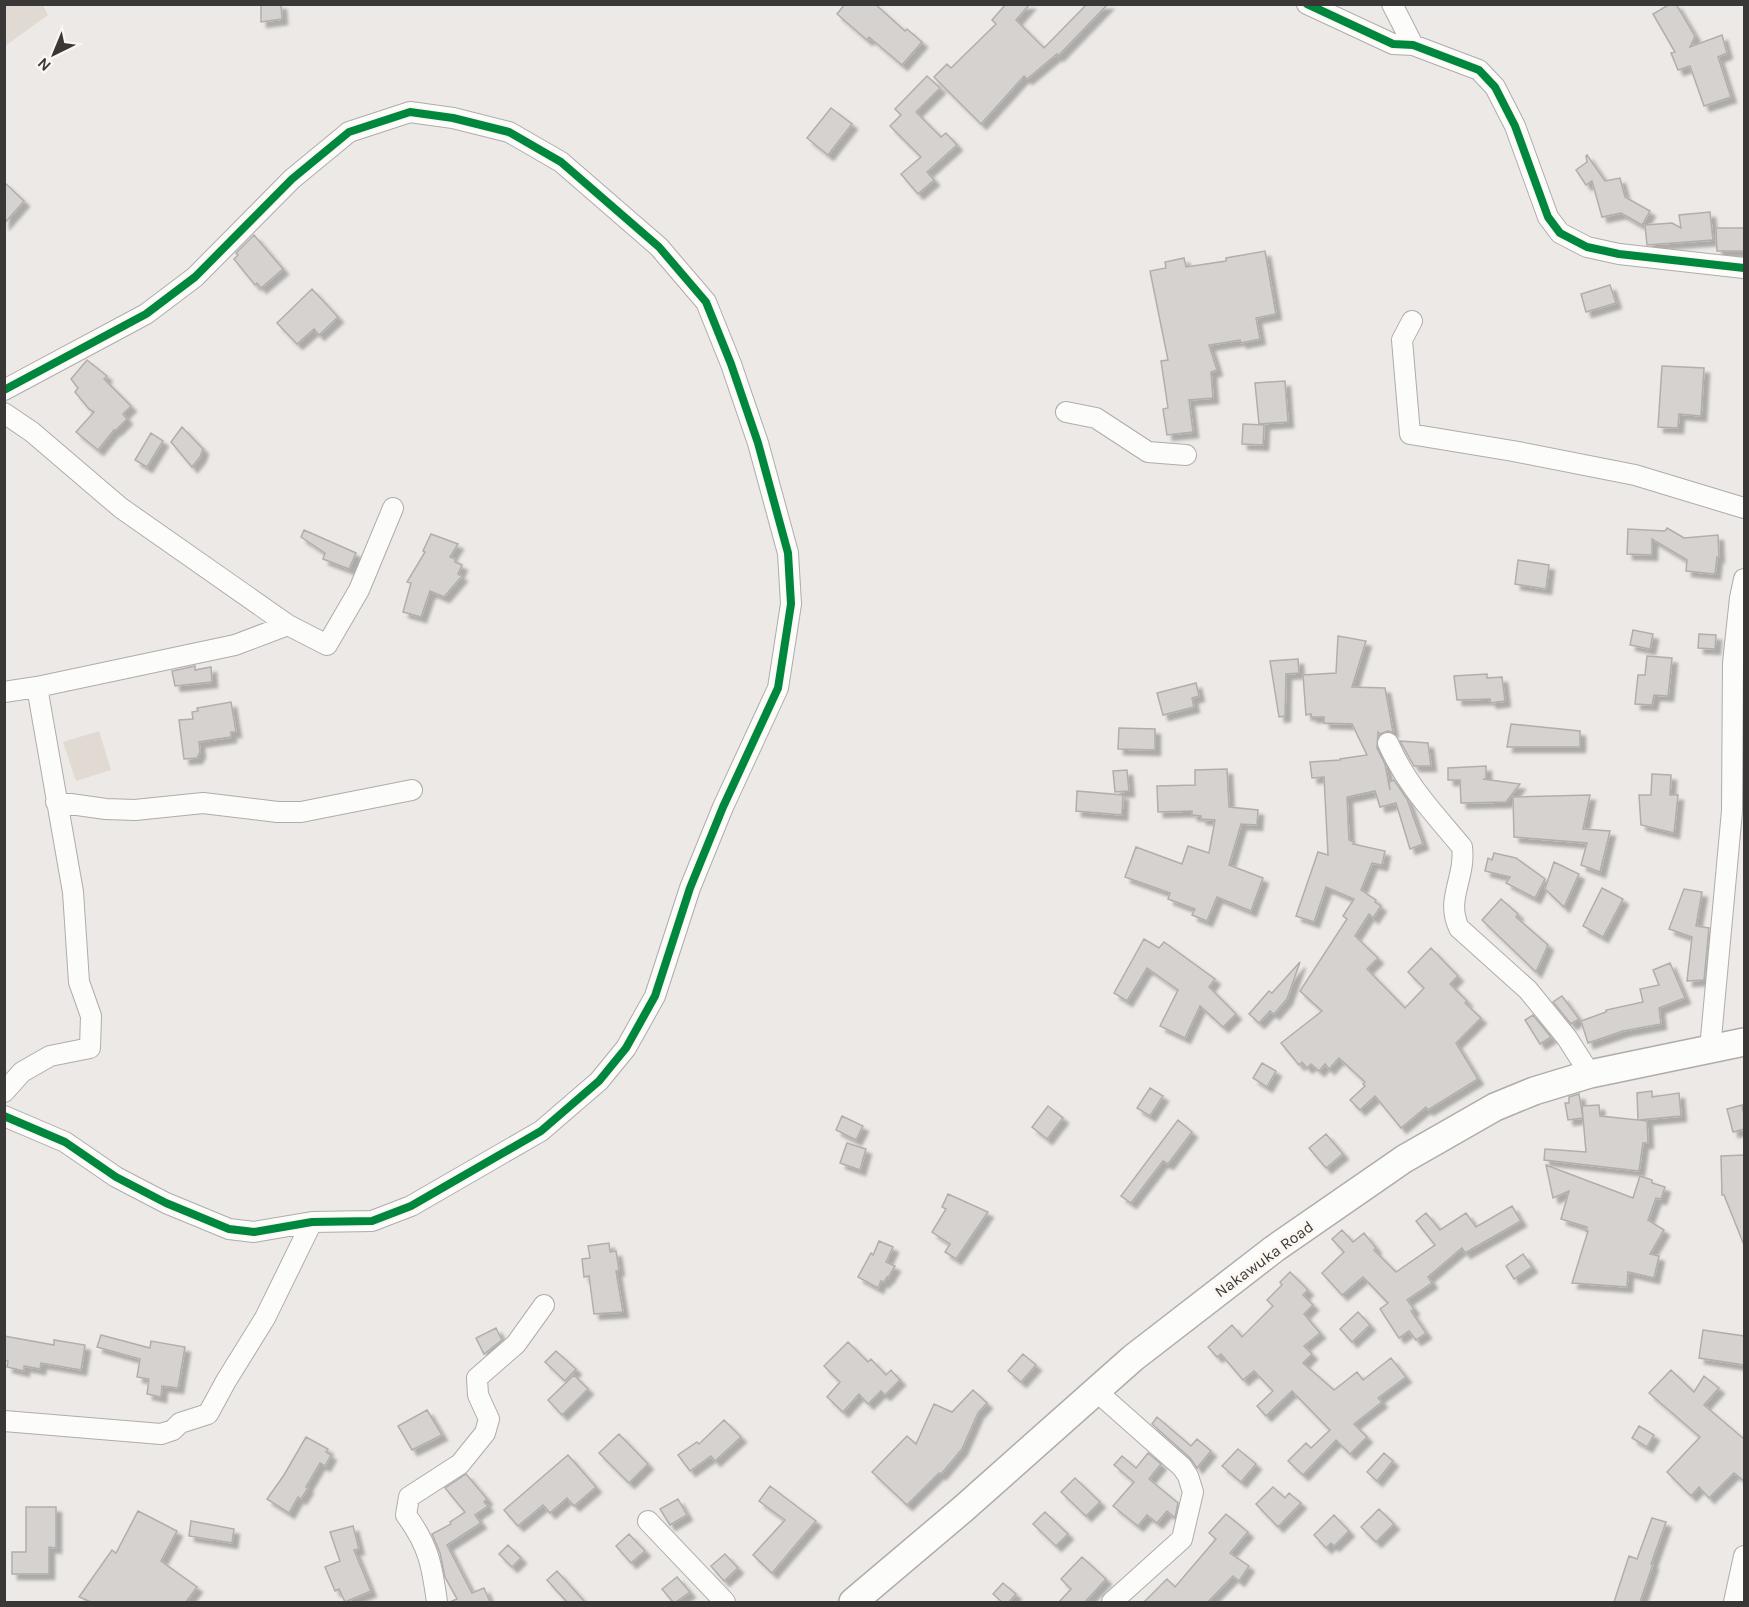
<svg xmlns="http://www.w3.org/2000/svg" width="1749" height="1607" font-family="Karla,sans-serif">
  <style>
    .built { fill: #e1dad3 }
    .building { fill: #d5d2d0; stroke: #b1aeac; stroke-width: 1.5; filter: url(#shadow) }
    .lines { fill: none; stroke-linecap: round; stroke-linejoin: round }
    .street-casing { stroke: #afacaa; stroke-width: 22 }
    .secondary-casing { stroke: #afacaa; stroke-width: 30 }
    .street { stroke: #fcfcfb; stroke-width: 20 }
    .secondary { stroke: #fcfcfb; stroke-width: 27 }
    .cycleway-casing { stroke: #fcf6f1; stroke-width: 11 }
    .cycleway { stroke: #00873e; stroke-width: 8 }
    .labels { text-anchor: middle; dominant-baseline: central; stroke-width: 6; stroke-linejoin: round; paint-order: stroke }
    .street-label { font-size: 16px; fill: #3a3836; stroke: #fcf6f1 }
  </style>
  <defs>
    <filter id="shadow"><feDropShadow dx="5.5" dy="5.5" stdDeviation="1.5" flood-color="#0004"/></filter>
  </defs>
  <rect width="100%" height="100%" fill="#ece9e6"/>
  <!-- built -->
  <path class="built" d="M5,4L43,5L48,15L5,46Z
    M99,731L111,770L76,781L63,742Z"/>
  <!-- building -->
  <path class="building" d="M261,4H281L282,19L261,22Z
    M845,4H875L905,31L907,29L922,42L902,65L869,37L867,40L837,14Z
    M1006,4H1030L1016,20L1044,48L1087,4H1108L1058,56L1057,54L1027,79L1024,76L981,124L934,77L947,64L951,68L996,24L992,20Z
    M1670,4H1676L1695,36L1690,47L1722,35L1727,53L1718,57L1731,97L1704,106L1690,66L1678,70L1671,53L1675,52L1653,14Z
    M927,76L940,88L916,112L941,137L946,133L957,145L927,172L934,180L918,194L901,174L921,157L890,126L901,115L895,109Z
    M831,108L852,124L828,155L807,138Z
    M1587,155L1605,181L1620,178L1625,197L1650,211L1642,225L1621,213L1602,217L1592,181L1586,185L1576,170L1587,162L1586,156Z
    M4,182L24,201L4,224Z
    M1710,212L1713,240L1647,245L1645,225L1672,223L1681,228L1679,215Z
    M1716,228H1744V251H1717Z
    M254,235L283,269L261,288L257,283L255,285L234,259L238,255L236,253Z
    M1265,251L1276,314L1256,318L1260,339L1241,343L1240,340L1209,345L1217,370L1211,372L1213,398L1189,400L1193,432L1167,435L1163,409L1168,408L1161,361L1168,360L1150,271L1166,268L1165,262L1184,258L1186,267L1226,261V258Z
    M1610,285L1616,303L1586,312L1581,294Z
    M312,289L338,317L319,335L314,329L297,344L277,323Z
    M87,360L107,376L104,379L131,406L123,414L127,419L116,430H114L98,450L76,432L94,412L89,409L75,392L78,388L71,379Z
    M1662,366L1704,368L1701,416L1679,414L1678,428L1658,427Z
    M1285,381L1288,422L1259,424L1255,383Z
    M1243,424L1264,425L1263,445L1242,444Z
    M182,427L203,449L200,457L192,467L171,442Z
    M151,433L163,441L147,467L135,460Z
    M1667,528L1684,538L1718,535L1719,557H1717L1715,574L1686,571L1687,560L1652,539V555L1627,554L1628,529L1665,531Z
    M304,530L356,553L349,569L323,559L325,553L301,537Z
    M431,534L458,544L450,557L455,559V562L462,565L458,574L462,576L444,597L430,591L421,617L403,612L411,583L407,582L425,552L423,551Z
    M1518,560L1549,565L1546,589L1515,584Z
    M1633,630L1653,634L1650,649L1630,645Z
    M1699,634L1716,635L1715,649L1698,648Z
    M1338,636L1366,641L1352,687L1385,688L1393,732L1388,731L1380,734L1378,732L1377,748L1385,764L1390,790L1389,782L1394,780L1407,799L1423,844L1410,849L1396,803L1380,807L1375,791L1347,797L1349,840L1354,842L1353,844L1385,851L1382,865L1372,863L1361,890L1376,900L1375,902L1381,906L1373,918L1369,914L1355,936L1378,958L1367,969L1405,1008L1424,988L1408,972L1431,948L1458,976L1450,984L1467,1001L1465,1003L1481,1018L1456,1043L1478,1079L1428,1110L1426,1107L1401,1128L1375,1096L1360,1110L1350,1100L1365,1086L1363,1084L1365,1082L1339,1058L1329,1069L1325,1064L1319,1071L1311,1064L1307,1068L1302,1062L1299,1065L1281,1043L1322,1011L1300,991L1347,919L1343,916L1354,899L1326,887L1314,922L1296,916L1318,852L1328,855L1324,777L1312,778L1310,762L1340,760V759L1367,755L1352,724L1324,723V717H1311V714L1306,715L1303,675L1336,673Z
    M1647,656L1672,658L1668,696L1654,695L1652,705L1635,704L1638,675H1645Z
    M1298,659L1299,673L1286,674L1285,716L1279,717L1270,661Z
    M195,666V670L211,667L212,682L175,686L172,671Z
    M1487,674V678L1502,677L1505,701L1491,703L1490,699L1457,700L1454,676Z
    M1196,683L1199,696L1192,698L1194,707L1163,715L1157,693Z
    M231,702L236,732H231V737L199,742L200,752L197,758L184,759L179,720L193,719L192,712L198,711L197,708Z
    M1511,724L1580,731V747H1507Z
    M1119,728L1155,729V750L1118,749Z
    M1400,741L1428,743L1431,766H1414Z
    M1486,766V779H1483L1520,784L1506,802L1461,803L1460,780H1448V768Z
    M1227,769L1229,807L1258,810L1257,825L1241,824L1229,865L1263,878L1251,911L1217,897L1207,921L1192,915L1195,909L1168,899L1170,893L1125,877L1136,847L1182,864L1188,846L1209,853L1215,820L1201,819V816L1192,815V811L1158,812L1157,786L1195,785V770Z
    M1127,770L1129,791L1115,792L1113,771Z
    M1652,774L1671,775L1670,795H1678L1674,833L1641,825L1639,795H1651Z
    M1077,791L1123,795L1122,815L1076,811Z
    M1590,795L1583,829L1610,831L1600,872L1581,865L1587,843L1514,837L1513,797Z
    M1494,853L1516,858L1545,879L1535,898L1506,883L1510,877L1485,871L1488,858L1492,860Z
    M1554,862L1579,874L1564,907L1545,889Z
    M1602,888L1623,899L1603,937L1583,926Z
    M1684,889L1702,892L1696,926L1709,928L1704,980L1687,981L1692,937L1669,929Z
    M1501,899L1518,914L1516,917L1548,945L1536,972L1482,920Z
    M1144,939L1159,948L1164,942L1215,979L1209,987L1236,1014L1223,1027L1200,1006L1185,1038L1160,1026L1178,990L1147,968L1127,1001L1114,993Z
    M1300,962L1287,999L1274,1014L1270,1011L1259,1023L1249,1014L1269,991L1272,993Z
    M1670,963L1685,998L1659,1008L1661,1024L1623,1031L1588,1043L1581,1021L1606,1012V1010L1643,1002L1640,989L1659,985L1653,970Z
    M1562,996L1579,1019L1571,1024L1553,1002Z
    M1533,1015L1551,1037L1540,1044L1525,1020Z
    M1262,1063L1276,1071L1267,1087L1253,1078Z
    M1150,1088L1163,1096L1150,1116L1137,1108Z
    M1652,1091V1097L1679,1093L1681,1116L1639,1120L1647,1121L1648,1143H1643L1639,1171L1544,1160L1545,1149L1586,1152L1582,1106L1599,1105L1600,1116L1638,1120L1637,1093Z
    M1579,1094L1583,1118L1568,1120L1565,1103H1569V1097Z
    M1742,1105L1744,1115V1129L1733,1132L1727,1109Z
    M1048,1106L1063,1118L1047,1139L1032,1127Z
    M842,1116L863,1126L856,1140L836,1130Z
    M1178,1120L1192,1132L1168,1164L1163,1161L1131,1203L1121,1196Z
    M1326,1134L1343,1154L1326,1168L1309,1148Z
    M847,1143L866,1149L860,1170L840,1163Z
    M1744,1155V1245L1724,1195H1722L1721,1156Z
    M1546,1165L1633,1198L1640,1176L1652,1180V1183L1665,1187L1661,1199L1656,1198L1648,1220L1664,1230L1650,1254L1659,1256L1654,1278L1628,1272L1627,1287L1572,1283L1588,1231H1586L1587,1227L1561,1219L1569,1191L1553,1198Z
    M948,1194L988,1212L956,1259L945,1252L950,1244L932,1232L946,1209L942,1207Z
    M1512,1206L1521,1221L1465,1253L1462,1248L1428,1277L1432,1283L1407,1300L1414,1309L1411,1311L1426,1333L1416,1340L1409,1331L1399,1338L1380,1309L1388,1303L1363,1277L1342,1295L1322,1273L1344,1252L1332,1239L1342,1230L1353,1242L1364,1233L1376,1248L1374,1250L1396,1272L1435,1245L1416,1221L1426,1213L1440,1230L1466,1213L1476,1227Z
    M879,1241L893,1247L886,1262L895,1266L888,1278L887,1277L884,1282L881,1281L878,1288L858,1277L871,1253L873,1255Z
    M609,1243L610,1252L616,1251L619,1270L616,1271L623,1312L594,1314L589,1276L584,1277L582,1259L590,1258L588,1246Z
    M1523,1254L1532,1267L1514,1279L1506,1266Z
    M1290,1272L1308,1290L1303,1295L1313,1305L1304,1314L1320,1333L1304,1346L1312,1354L1303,1363L1334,1390L1357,1372L1363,1380L1391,1358L1406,1377L1378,1398L1382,1402L1354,1424L1367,1437L1350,1454L1336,1440L1303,1475L1288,1461L1306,1443L1311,1448L1330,1430L1292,1391L1266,1416L1257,1406L1273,1391L1254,1371L1243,1380L1221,1354L1217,1357L1208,1347L1232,1325L1242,1337L1273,1306L1267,1300L1282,1285L1280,1282Z
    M1358,1312L1370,1325L1352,1342L1340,1329Z
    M496,1328L502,1340L484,1354L476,1338Z
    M1703,1330L1744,1336V1365L1699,1358Z
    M101,1335L150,1348L151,1341L185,1347L178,1388L162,1386L161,1397L147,1394L149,1379L137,1377L140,1359L97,1347Z
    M4,1336L54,1345V1340L85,1345L81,1370L41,1363L40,1369L24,1366V1371L7,1367L8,1361L4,1360Z
    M848,1342L868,1362L871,1359L886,1375L891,1370L900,1380L885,1395L881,1391L868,1404L859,1394L843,1412L827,1397L840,1382L824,1366Z
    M556,1351L576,1369L565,1381L545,1362Z
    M1023,1354L1036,1365L1021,1382L1008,1371Z
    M1671,1370L1694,1392L1704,1376L1719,1388L1704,1405L1744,1439V1481L1734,1473L1709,1498L1699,1487L1691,1496L1667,1472L1700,1437L1649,1393Z
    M574,1375L588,1389L562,1415L548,1400Z
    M973,1390L987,1403L978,1413L962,1449L941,1474L939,1473L907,1505L872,1472L907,1436L916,1444L934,1404L952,1412Z
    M427,1410L442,1435L412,1450L398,1426Z
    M1157,1417L1191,1446L1197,1439L1211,1451L1197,1468L1190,1458L1152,1424Z
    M724,1420L741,1437L715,1461L711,1456L690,1471L678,1455L697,1442L699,1444Z
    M1639,1426L1654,1435L1647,1447L1632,1438Z
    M619,1434L648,1464L629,1483L599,1453Z
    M306,1437L328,1449L326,1452L331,1455L325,1466L320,1463L306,1487L308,1488L301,1499L298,1497L289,1513L267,1499L284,1475Z
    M1238,1449L1256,1464L1241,1482L1222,1466Z
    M1148,1453L1161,1464L1149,1479L1178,1503L1175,1518L1167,1511L1157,1523L1147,1515L1138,1526L1113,1506L1134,1482L1114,1465L1122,1456L1136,1468Z
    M1384,1453L1393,1461L1377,1481L1367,1472Z
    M568,1455L596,1487L574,1506L567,1498L550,1513L543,1505L518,1526L504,1510Z
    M466,1474L487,1499L484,1502L488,1506L475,1515L481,1523L447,1545L472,1593L484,1588L490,1602H450L457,1599L445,1577L440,1553L432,1534L451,1524L450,1522L465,1512L445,1488Z
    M1075,1478L1100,1502L1086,1516L1061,1492Z
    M770,1486L816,1521L772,1573L753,1555L785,1520L759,1501Z
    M1273,1487L1285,1498L1289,1493L1301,1503L1278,1527L1256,1504Z
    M678,1499L687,1515L670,1525L660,1509Z
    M26,1507H56V1548L49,1547V1574H12V1552H26Z
    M1379,1509L1394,1524L1376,1542L1361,1527Z
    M138,1511L177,1531L161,1561L197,1587L186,1602H91L79,1597L112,1550L116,1553Z
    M1045,1512L1068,1534L1056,1546L1033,1524Z
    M1226,1514L1248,1532L1230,1553L1249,1566L1239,1581L1233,1576L1208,1602H1144L1167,1579L1175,1587L1216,1539L1209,1533Z
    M1334,1515L1349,1531L1334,1546L1331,1543L1326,1548L1314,1535Z
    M1652,1518L1666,1522L1651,1564H1653L1640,1602H1614L1629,1556L1637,1559Z
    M191,1521L234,1529L232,1543L189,1536Z
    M353,1526L359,1549L354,1550L371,1591L345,1602L339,1589L335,1591L325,1567L340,1561L330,1532Z
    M629,1534L645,1551L631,1563L616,1546Z
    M508,1545L521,1558L512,1567L499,1554Z
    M725,1554L738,1568L724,1581L711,1566Z
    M1082,1557L1106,1579L1085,1602H1059L1071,1589L1061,1579Z
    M557,1571L585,1602H567L547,1580Z
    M677,1577L690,1592L676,1602H673L662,1589Z
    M1003,1583L1016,1594L1009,1602H1002L993,1594Z"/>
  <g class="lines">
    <defs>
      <path id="street" d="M1307,4L1393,44L1413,45L1479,70L1495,87L1515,126L1548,217L1560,233L1587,247L1619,254L1744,268
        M1392,4L1413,45
        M1412,321L1402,340L1410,434L1513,451L1635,475L1744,508
        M4,390L146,314L195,277L292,179L349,132L410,112L453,118L509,132L561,162L659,247L706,302L731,364L758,443L788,553L791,604L778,688L723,807L690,888L655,996L626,1048L599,1081L541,1131L411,1206L372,1221L312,1222L254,1232L229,1229L166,1203L116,1177L65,1142L4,1116
        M1066,412L1096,418L1148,452L1186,455
        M4,413L32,432L121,508L288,625L327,645L359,590L393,508
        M4,692L37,687L235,645L288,625
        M1388,743C1407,786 1433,812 1462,847C1466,878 1445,899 1459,928L1528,990L1567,1038L1590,1074
        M56,802L106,809L135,810L203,803L278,812H301L412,790
        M1710,1049L1732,811L1733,663L1740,598L1744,579
        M4,1092L22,1072L50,1056L90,1048L91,1016L79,982L73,892L37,687
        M1095,1390L1182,1467L1188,1476L1193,1492L1182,1539L1112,1602
        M4,1421L161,1434L173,1430L180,1423L208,1414L226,1381L265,1318L312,1222
        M648,1521L725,1602
        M437,1602C432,1566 429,1546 406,1515L409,1497L460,1464L485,1433L489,1419L478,1395L477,1378L516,1344L544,1305
        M1734,1602L1744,1556"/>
      <path id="secondary" d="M853,1602L963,1509L1133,1358L1274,1249L1404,1159L1495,1107L1534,1091L1590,1074L1744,1042"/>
    </defs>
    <!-- street casing -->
    <use href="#street" class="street-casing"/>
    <!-- secondary casing -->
    <use href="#secondary" class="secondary-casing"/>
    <!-- street -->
    <use href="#street" class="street"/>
    <!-- secondary -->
    <use href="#secondary" class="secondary"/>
    <defs>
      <path id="cycleway" d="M1307,4L1393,44L1413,45L1479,70L1495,87L1515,126L1548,217L1560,233L1587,247L1619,254L1744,268
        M4,390L146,314L195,277L292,179L349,132L410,112L453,118L509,132L561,162L659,247L706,302L731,364L758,443L788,553L791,604L778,688L723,807L690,888L655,996L626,1048L599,1081L541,1131L411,1206L372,1221L312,1222L254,1232L229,1229L166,1203L116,1177L65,1142L4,1116"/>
    </defs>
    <!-- cycleway casing -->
    <use href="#cycleway" class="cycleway-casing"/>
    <!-- cycleway -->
    <use href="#cycleway" class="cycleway"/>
  </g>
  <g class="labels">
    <!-- street labels -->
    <g class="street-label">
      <text transform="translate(1264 1259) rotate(-36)">Nakawuka Road</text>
    </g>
  </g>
  <!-- border -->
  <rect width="1749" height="1607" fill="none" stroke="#3a3836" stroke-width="12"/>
  <!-- north arrow -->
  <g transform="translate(54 54) rotate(223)" stroke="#fcf6f1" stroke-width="4.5" paint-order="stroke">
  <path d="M0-4.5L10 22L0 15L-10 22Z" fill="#3a3836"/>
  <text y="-9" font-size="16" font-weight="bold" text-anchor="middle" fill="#3a3836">N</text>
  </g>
</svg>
